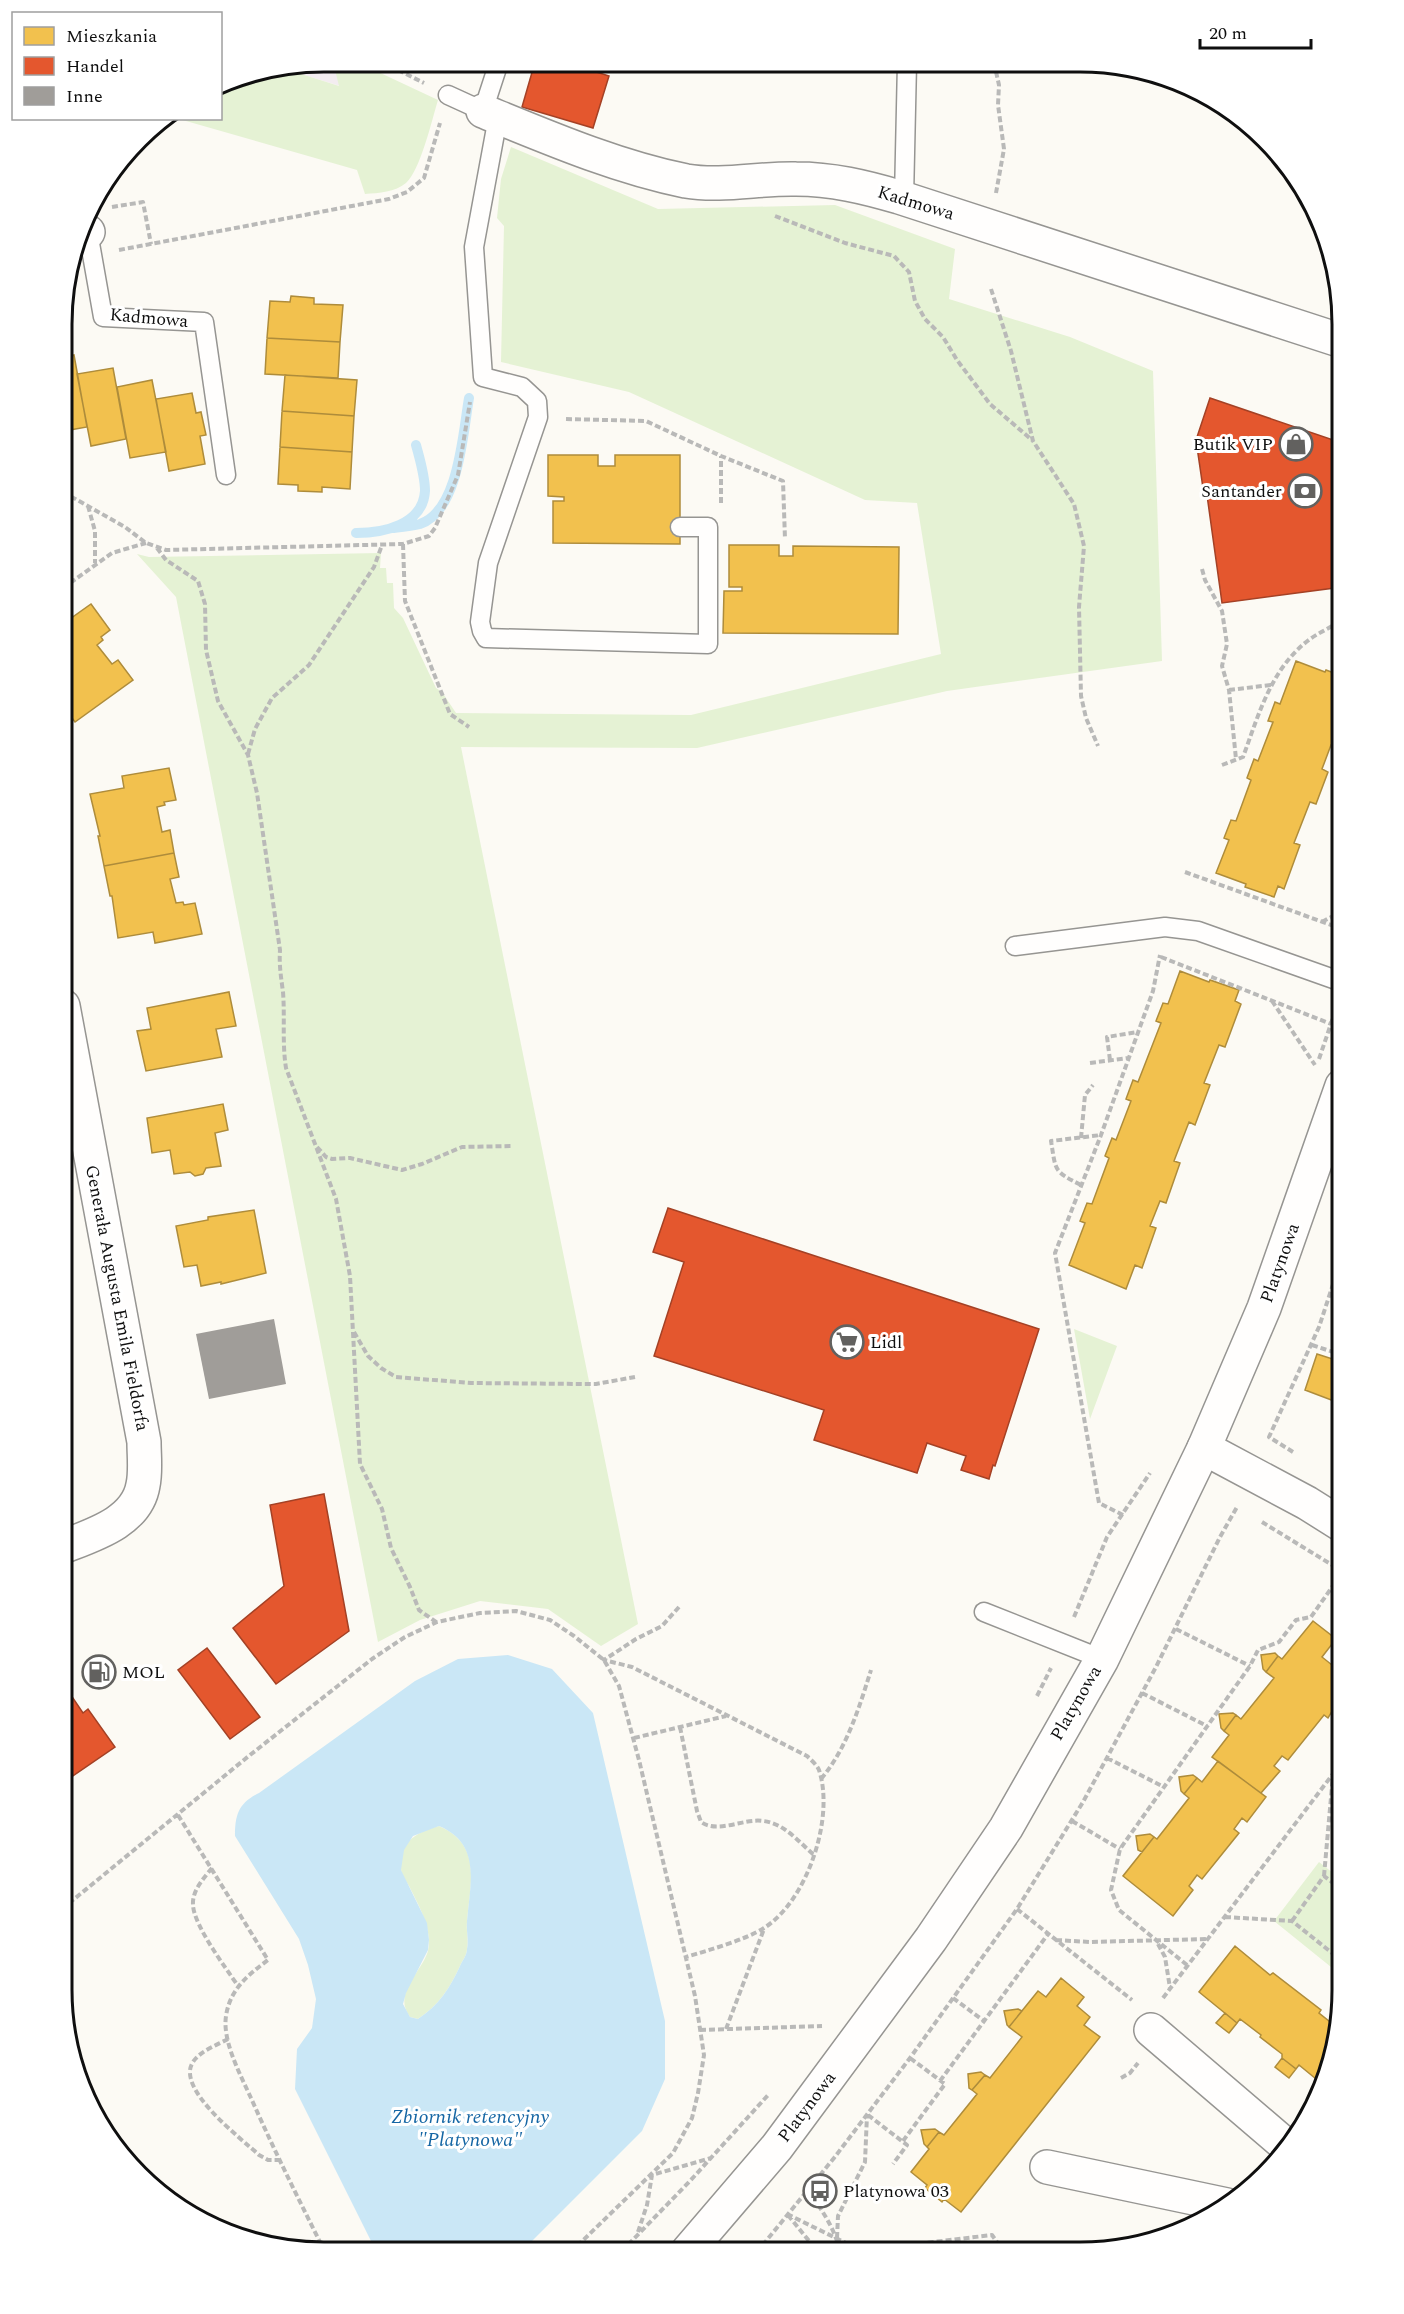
<svg xmlns="http://www.w3.org/2000/svg" width="1404" height="2314" font-family="Spectral,serif">
  <style>
    .industrial { fill: #f3edf0 }
    .green { fill: #e5f2d4 }
    .water { fill: #cae7f6; fill-rule: evenodd }
    .homes { fill: #f2c14e; stroke: #ae8c3b; stroke-width: 1.5 }
    .shops { fill: #e4572e; stroke: #a44125; stroke-width: 1.5 }
    .lines { fill: none; stroke-linecap: round; stroke-linejoin: round }
    .stream { stroke: #cae7f6; stroke-width: 10 }
    .building { fill: #a09d99 }
    .service-casing { stroke: #969592; stroke-width: 21 }
    .minor-casing { stroke: #969592; stroke-width: 36 }
    .tertiary-casing { stroke: #969592; stroke-width: 36 }
    .path { stroke: #b9b9b8; stroke-width: 4; stroke-dasharray: 6 3; stroke-linecap: butt }
    .service { stroke: #fffefd; stroke-width: 18 }
    .minor { stroke: #fffefd; stroke-width: 33 }
    .tertiary { stroke: #fffefd; stroke-width: 33 }
    .labels { text-anchor: middle; dominant-baseline: central; stroke-width: 6; stroke-linejoin: round; paint-order: stroke }
    .street-label { font-size: 18px; fill: #0f0f0f; stroke: #fff }
    .poi-label { font-size: 18px; fill: #0f0f0f; stroke: #fff; text-anchor: start }
    .water-label { font-size: 20px; font-style: italic; fill: #1566a4; stroke: #fff }
    .rim { fill: none; stroke: #0f0f0f; stroke-width: 3 }
  </style>
  <rect width="100%" height="100%" fill="#fcfaf4"/>
  <!-- industrial -->
  <path class="industrial" d="M324,62H333L340,86L294,72L293,68Z"/>
  <!-- green -->
  <path class="green" d="M333,62H357L438,100C432,120 420,171 406,183C395,192 379,193 365,194L357,170L179,119L220,118L221,83L224,81L293,68L295,72L339,86Z
    M511,147L658,209L835,205L955,249L949,299L1070,337L1153,371L1162,661L947,691L697,748L461,747L638,1624L601,1646L548,1609L480,1601L420,1620L378,1642L176,597L137,554L149,557L381,553L380,568H386L387,583H393L394,608L403,618L436,688L442,692L456,713L691,715L941,654L917,503L865,500L629,392L501,362L504,226L497,218L501,179Z
    M1074,1329L1117,1346L1090,1419Z
    M439,1826C483,1845 470,1883 467,1922C466,1931 469,1940 467,1949C467,1955 462,1961 460,1966C450,1988 439,2005 418,2019L410,2017C392,1993 422,1972 428,1951C433,1930 418,1904 409,1886C406,1881 401,1875 401,1869C398,1842 417,1832 439,1826Z
    M1319,1862L1342,1880V1966L1331,1967L1274,1921Z"/>
  <!-- water -->
  <path class="water" d="M508,1655L552,1669L593,1713L665,2021V2079L642,2131L522,2251H376L295,2089L297,2049L312,2028L316,1999L308,1965L299,1939L235,1836C235,1814 239,1803 259,1793L415,1681L458,1659ZM439,1826C482,1844 470,1884 467,1921C466,1931 469,1940 467,1949C467,1955 462,1961 460,1966C450,1988 439,2005 418,2019L410,2017L403,2004L406,1993L428,1950L429,1940L427,1923L401,1870L404,1850L413,1836Z"/>
  <!-- homes -->
  <path class="homes" d="M291,296L314,298V304L343,305L340,342L267,338L270,301L290,302Z
    M267,338L340,342L338,378L265,374Z
    M74,355L87,427L64,431V357Z
    M113,368L126,439L91,446L77,374Z
    M285,375L357,380L354,416L282,411Z
    M152,380L166,452L130,458L117,387Z
    M192,393L196,413L201,412L206,435L200,436L205,464L169,471L156,399Z
    M282,411L354,416L352,452L280,447Z
    M280,447L352,452L350,489L322,487V492L298,491V485L278,484Z
    M548,455H598V466H615V455H680V544L553,543V501H564V497L548,496Z
    M729,545H779V556H793V546L899,547L898,634L723,633L724,591H742V587H729Z
    M91,604L110,630L101,637L103,640L97,645L112,664L118,660L133,680L75,722L63,706V624Z
    M1296,661L1325,672L1326,670L1342,676V733L1337,747L1331,745L1322,769L1328,772L1316,804L1310,802L1294,843L1300,845L1284,889L1278,886L1274,897L1245,887L1246,884L1216,873L1229,840L1224,838L1231,820L1236,821L1251,780L1247,778L1254,759L1258,761L1273,722L1268,721L1275,702L1280,704Z
    M169,768L176,800L164,802L165,805L157,807L162,832L170,830L174,853L104,866L98,836H100L90,794L124,788L122,776Z
    M174,853L179,877L170,879L176,903L183,902L184,905L195,903L202,934L155,943L153,932L118,938L112,896H110L104,866Z
    M1180,971L1209,982L1210,980L1239,990L1235,1001L1241,1004L1225,1047L1219,1045L1204,1083L1210,1085L1195,1125L1189,1122L1174,1161L1180,1163L1166,1203L1160,1201L1150,1226L1156,1228L1142,1268L1135,1265L1126,1289L1069,1265L1085,1223L1080,1221L1087,1203L1092,1204L1109,1158L1105,1156L1112,1138L1116,1140L1131,1101L1126,1099L1133,1080L1138,1082L1161,1023L1156,1021L1163,1003L1168,1004Z
    M229,992L236,1026L216,1029L222,1057L146,1071L137,1031L151,1029L147,1008Z
    M223,1104L228,1130L215,1133L221,1166L206,1168L203,1174L195,1176L190,1172L174,1174L170,1150L152,1153L147,1118Z
    M254,1210L266,1273L221,1284V1282L201,1286L197,1265L184,1267L176,1226L208,1220V1217Z
    M1317,1354L1342,1362V1378L1334,1401L1305,1390Z
    M1313,1621L1336,1639L1322,1657L1342,1673V1684L1337,1691L1342,1695L1328,1718L1324,1715L1288,1760L1282,1756L1274,1766L1280,1771L1261,1793L1212,1757L1229,1735L1224,1731L1236,1715L1241,1719L1274,1678L1266,1672L1278,1656L1282,1659Z
    M1275,1653L1278,1656L1266,1672L1263,1669L1261,1655Z
    M1233,1713L1236,1715L1224,1731L1221,1728L1219,1714Z
    M1218,1761L1266,1797L1247,1822L1242,1818L1234,1829L1239,1833L1202,1879L1197,1875L1189,1886L1193,1890L1173,1916L1123,1876L1154,1837L1157,1839L1189,1798L1184,1794L1197,1778L1202,1782Z
    M1193,1775L1197,1778L1184,1794L1181,1791L1179,1777Z
    M1150,1834L1154,1837L1142,1852L1138,1850L1136,1836Z
    M1235,1946L1270,1975L1273,1973L1321,2010L1319,2013L1329,2021L1332,2018L1338,2024L1326,2077L1321,2083L1299,2065L1296,2069L1282,2058V2054L1260,2037L1261,2035L1240,2019L1237,2023L1199,1992Z
    M1061,1978L1084,1997L1077,2006L1090,2017L1084,2025L1100,2037L961,2212L944,2199L942,2202L925,2188L927,2185L911,2172L929,2149L927,2147L939,2132L944,2135L977,2094L972,2090L985,2075L990,2078L1022,2037L1009,2027L1038,1991L1046,1997Z
    M1018,2009L1022,2011L1009,2027L1007,2025L1004,2011Z
    M1225,2013L1237,2023L1229,2033L1216,2023Z
    M1282,2058L1296,2069L1289,2078L1275,2067Z
    M981,2072L985,2075L972,2090L969,2088L968,2074Z
    M935,2129L939,2132L927,2147L924,2144L921,2130Z"/>
  <!-- shops -->
  <path class="shops" d="M535,62H565L609,76L593,128L522,107Z
    M1210,398L1342,443V587L1222,603L1206,488H1203L1196,440Z
    M668,1208L1039,1329L995,1466L993,1465L989,1479L961,1470L966,1456L927,1443L917,1473L814,1440L824,1410L654,1356L684,1262L653,1252Z
    M324,1494L349,1631L276,1684L233,1628L284,1586L270,1505Z
    M207,1648L260,1717L230,1739L178,1670Z
    M62,1682L83,1713L88,1709L115,1747L64,1782L62,1780Z"/>
  <g class="lines">
    <!-- stream -->
    <path class="stream" d="M393,528C402,527 412,526 420,524C459,511 463,432 469,398
      M356,533C383,533 423,525 425,491C425,476 420,460 416,445"/>
  </g>
  <!-- building -->
  <path class="building" d="M274,1319L286,1384L209,1399L196,1334Z"/>
  <g class="lines">
    <defs>
      <path id="service" d="M448,95L483,111L499,62
        M498,117L474,247L483,377L522,387L537,401L538,417L488,563L480,622L482,631L486,638L708,644V527H680
        M904,198L907,63
        M88,232L103,317L204,322L226,475
        M1015,946L1165,927L1198,931L1342,982
        M984,1612L1102,1659"/>
      <path id="minor" d="M483,111C549,138 617,167 686,181C722,187 760,178 796,179C832,179 865,187 899,197L1342,341
        M81,234L88,232
        M1204,1448L1307,1503L1342,1525
        M62,1547C93,1535 137,1522 143,1485C146,1471 144,1456 144,1442L63,1006
        M1151,2030L1289,2148
        M1047,2167L1227,2205"/>
      <path id="tertiary" d="M688,2251L777,2147L931,1939L1006,1828L1102,1659L1204,1448L1264,1308L1342,1086"/>
    </defs>
    <!-- service casing -->
    <use href="#service" class="service-casing"/>
    <!-- minor casing -->
    <use href="#minor" class="minor-casing"/>
    <!-- tertiary casing -->
    <use href="#tertiary" class="tertiary-casing"/>
    <!-- path -->
    <path class="path" d="M382,62L424,83
      M994,63L999,85L998,105L1004,149L996,193
      M128,156L135,154L160,124L161,120
      M112,207L143,202L151,244
      M775,216L845,243L894,256L909,272L915,301L925,319L943,337L957,360L990,404L1032,440
      M119,250L389,199L407,192L424,178L440,123
      M991,289L1011,351L1033,441L1074,504L1084,546L1079,607L1081,696L1086,718L1098,746
      M566,419L646,421L721,456L783,481L785,539
      M63,492L125,527L146,543L166,550L403,544L429,536L435,528L458,475L470,402
      M721,503V456
      M88,506L95,531V563
      M403,544L405,601L450,714L469,727
      M157,548L166,560L198,581L205,604L206,650L218,701L248,755L257,793L280,950C279,965 281,977 283,992C285,1017 282,1043 286,1068L336,1199L350,1276L360,1464L382,1509L391,1548L410,1587L419,1610L436,1622
      M1202,569L1205,580L1222,611L1227,644L1222,666L1229,690L1236,759
      M63,588L112,553L146,543
      M1229,690L1271,685
      M248,754L255,729L272,698L309,665L374,567L382,545
      M1222,765L1243,757C1259,714 1271,668 1310,639C1320,632 1332,627 1342,620
      M1185,872L1342,929
      M1322,922L1342,911
      M1161,957L1331,1024
      M1272,1001L1315,1065
      M1319,1059L1336,1009
      M1110,1060L1107,1037L1137,1032
      M1090,1063L1128,1058
      M1081,1138L1085,1095L1093,1085
      M317,1147L326,1157L332,1159L350,1158L402,1170L422,1164L462,1147L512,1146
      M1081,1185C1053,1171 1056,1171 1051,1141L1101,1135
      M354,1332L368,1356L381,1368L396,1377L471,1383L584,1384H596L635,1377
      M1312,1345L1342,1355
      M1293,1452L1269,1437L1319,1327L1342,1257
      M1340,1481L1339,1418L1342,1409
      M1123,1515L1099,1503L1055,1253L1101,1135L1153,991L1160,955
      M1262,1522L1342,1571
      M679,1607L662,1626L636,1639L604,1660L632,1667L807,1756C811,1760 817,1765 819,1770C835,1818 807,1901 764,1928C745,1940 709,1950 686,1957
      M1074,1617L1107,1537L1150,1473
      M1176,1629L1250,1666
      M1142,1693L1207,1726
      M1037,1696L1051,1668
      M680,1727L697,1811L701,1822C718,1834 744,1818 763,1821C784,1823 799,1842 814,1855
      M634,1738L726,1716
      M1107,1758L1164,1787
      M1333,1775L1342,1783
      M821,1779C847,1748 859,1708 871,1670
      M178,1815L268,1960C248,1975 230,1989 226,2016C222,2041 241,2076 251,2098C274,2150 299,2200 324,2250
      M1072,1821L1120,1849
      M212,1868C203,1879 192,1891 193,1905C194,1926 226,1968 238,1986
      M1324,1876L1333,1775
      M62,1909L250,1755L372,1659L405,1637L437,1622L480,1613L516,1611L550,1620L574,1636L604,1660L619,1686L639,1760L695,1996L704,2055L698,2093L692,2118L673,2153L572,2251
      M1017,1909L1132,2000
      M1225,1917L1292,1921L1337,1957H1342
      M1292,1921L1324,1876L1342,1890
      M1056,1940L1090,1942L1207,1939
      M1158,1944L1165,1957L1170,1988
      M1187,1965L1119,1910L1111,1890L1120,1849L1250,1666L1258,1650L1279,1642L1296,1620L1311,1617L1342,1573
      M953,1998L984,2021
      M1163,1998L1342,1762
      M726,2029L764,1929
      M700,2030L822,2026
      M228,2039C217,2045 200,2051 193,2062C175,2089 242,2139 259,2155L268,2160H279
      M1121,2078L1130,2073L1138,2063
      M940,2081L1048,1934
      M868,2115L907,2145L893,2164
      M903,2141L945,2084L910,2058
      M808,2190C821,2209 835,2228 840,2252
      M787,2214L850,2245L893,2251
      M788,2215L818,2252
      M638,2232L647,2205L652,2175L711,2158
      M837,2238L838,2216L865,2162L867,2115
      M622,2251L690,2181L769,2094
      M757,2252L834,2158L910,2058L1017,1909L1083,1802L1156,1667L1220,1537L1237,1507
      M893,2252L925,2243L992,2235L1004,2252"/>
    <!-- service -->
    <use href="#service" class="service"/>
    <!-- minor -->
    <use href="#minor" class="minor"/>
    <!-- tertiary -->
    <use href="#tertiary" class="tertiary"/>
  </g>
  <!-- icons -->
  <defs>
    <symbol id="shop-ring" viewBox="-11 -11 22 22"><circle r="9.5" fill="#fff" stroke="#62615f" stroke-width="1.5"/><path d="M-5-2.5h2.3a2.7 3.5 0 0 1 5.4 0H5L5.5 6h-11ZM-1.5-2.5h3a1.5 2.3 0 0 0-3 0Z" fill="#62615f"/></symbol>
    <symbol id="bank-ring" viewBox="-11 -11 22 22"><circle r="9.5" fill="#fff" stroke="#62615f" stroke-width="1.5"/><path d="M-6-4H6V4H-6ZM0-2.3a2.3 2.3 0 1 0 0 4.6a2.3 2.3 0 1 0 0-4.6Z" fill="#62615f"/></symbol>
    <symbol id="supermarket-ring" viewBox="-11 -11 22 22"><circle r="9.5" fill="#fff" stroke="#62615f" stroke-width="1.5"/><path d="M-6-5.5h2.5l.6 2H6L4.5 2H-2.5L-4.4-4H-6ZM-1.5 3.2a1.3 1.3 0 1 0 .1 0ZM3 3.2a1.3 1.3 0 1 0 .1 0Z" fill="#62615f"/></symbol>
    <symbol id="fuel-ring" viewBox="-11 -11 22 22"><circle r="9.5" fill="#fff" stroke="#62615f" stroke-width="1.5"/><path d="M-5.5-6h7V0h2V4h1.3V-2.5L3-4.5l.8-.8L6-3V5H2.5V1h-1V6h-7ZM-4.2-4.7v3.2H.2V-4.7Z" fill="#62615f"/></symbol>
    <symbol id="bus-ring" viewBox="-11 -11 22 22"><circle r="9.5" fill="#fff" stroke="#62615f" stroke-width="1.5"/><path d="M-5-6H5V4H4V6H2V4H-2V6H-4V4H-5ZM-3.5-4V0h7V-4ZM-3.5 1.2v1.5H-2V1.2ZM2 1.2v1.5H3.5V1.2Z" fill="#62615f"/></symbol>
  </defs>
  <g fill-rule="evenodd">
    <use href="#shop-ring" x="1277" y="425" width="38" height="38"/>
    <use href="#bank-ring" x="1286" y="472" width="38" height="38"/>
    <use href="#supermarket-ring" x="828" y="1323" width="38" height="38"/>
    <use href="#fuel-ring" x="80" y="1653" width="38" height="38"/>
    <use href="#bus-ring" x="801" y="2172" width="38" height="38"/>
  </g>
  <g class="labels">
    <!-- street labels -->
    <g class="street-label">
      <text transform="translate(916 203) rotate(17)">Kadmowa</text>
      <text transform="translate(149 318) rotate(5)">Kadmowa</text>
      <text transform="translate(1280 1263) rotate(-70)">Platynowa</text>
      <text transform="translate(117 1298) rotate(79)">Generała Augusta Emila Fieldorfa</text>
      <text transform="translate(1076 1703) rotate(-60)">Platynowa</text>
      <text transform="translate(807 2107) rotate(-53)">Platynowa</text>
    </g>
    <!-- poi labels -->
    <g class="poi-label">
      <text x="1273" y="444" text-anchor="end">Butik VIP</text>
      <text x="1282" y="491" text-anchor="end">Santander</text>
      <text x="870" y="1342">Lidl</text>
      <text x="122" y="1672">MOL</text>
      <text x="843" y="2191">Platynowa 03</text>
    </g>
    <!-- water labels -->
    <g class="water-label">
      <text x="470" y="2117">Zbiornik retencyjny<tspan x="470" dy="23">"Platynowa"</tspan></text>
    </g>
  </g>
  <!-- crop -->
  <path d="M0 0H1404V2314H0ZM324 72H1080A252 252 0 0 1 1332 324V1990A252 252 0 0 1 1080 2242H324A252 252 0 0 1 72 1990V324A252 252 0 0 1 324 72Z" fill="#fff" fill-rule="evenodd"/>
  <path class="rim" d="M324 72H1080A252 252 0 0 1 1332 324V1990A252 252 0 0 1 1080 2242H324A252 252 0 0 1 72 1990V324A252 252 0 0 1 324 72Z"/>
  <!-- legend -->
  <rect x="12" y="12" width="210" height="108" fill="#ffffff" stroke="#9f9f9f" stroke-width="1.5"/>
  <rect x="24" y="27" width="30" height="18" fill="#f2c14e" stroke="#9f9f9f" stroke-width="1.5"/>
  <text x="66" y="42" font-size="18" fill="#0f0f0f">Mieszkania</text>
  <rect x="24" y="57" width="30" height="18" fill="#e4572e" stroke="#9f9f9f" stroke-width="1.5"/>
  <text x="66" y="72" font-size="18" fill="#0f0f0f">Handel</text>
  <rect x="24" y="87" width="30" height="18" fill="#a09d99" stroke="#9f9f9f" stroke-width="1.5"/>
  <text x="66" y="102" font-size="18" fill="#0f0f0f">Inne</text>
  <!-- scale -->
  <path d="M1200 39v9h111v-9" fill="none" stroke="#0f0f0f" stroke-width="3"/>
  <text x="1209" y="39" font-size="18" fill="#0f0f0f" stroke="#ffffff" stroke-width="4.5" paint-order="stroke">20 m</text>
</svg>
